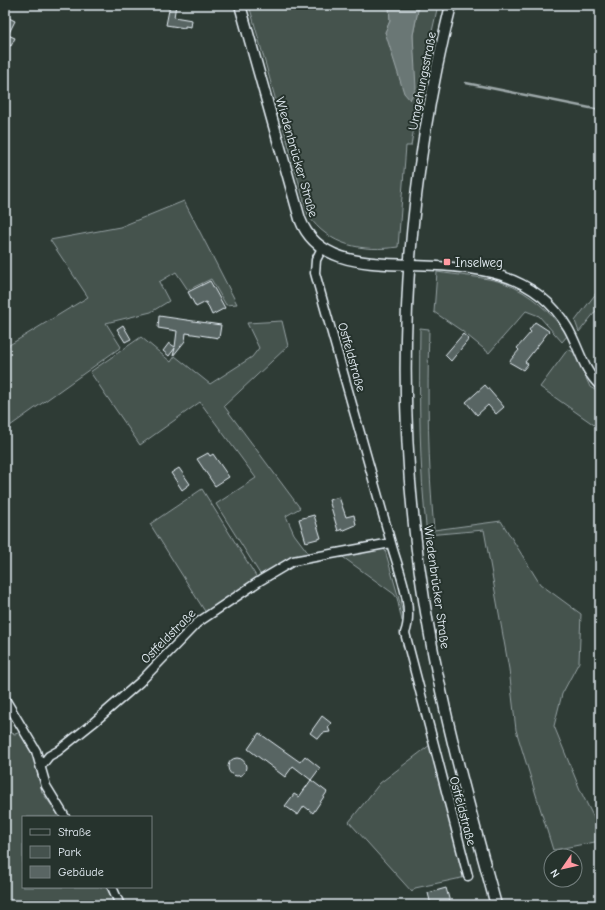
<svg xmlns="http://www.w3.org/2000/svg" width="605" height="910" font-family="'Comic Neue',sans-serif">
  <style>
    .green { fill: #45524e; stroke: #96a2a3 }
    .water { fill: #6b7775; stroke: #9da8a9 }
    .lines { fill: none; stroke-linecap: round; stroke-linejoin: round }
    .stream { stroke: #9da8a9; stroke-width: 2.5 }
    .building { fill: #596563; stroke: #e8f1f8 }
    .minor-casing { stroke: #e8f1f8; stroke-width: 11 }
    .major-casing { stroke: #e8f1f8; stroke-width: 13 }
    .minor { stroke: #26332d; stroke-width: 8 }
    .major { stroke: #26332d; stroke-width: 10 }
    .poi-dot { fill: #ff9aa2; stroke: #26332d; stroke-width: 1.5 }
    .labels { text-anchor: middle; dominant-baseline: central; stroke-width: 4; stroke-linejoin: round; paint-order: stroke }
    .street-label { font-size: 13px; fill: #e8f1f8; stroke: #26332d }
    .poi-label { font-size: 13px; fill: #e8f1f8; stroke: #26332d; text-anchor: start }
  </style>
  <rect width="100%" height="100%" fill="#2e3b35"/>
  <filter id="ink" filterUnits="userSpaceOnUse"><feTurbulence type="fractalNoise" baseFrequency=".025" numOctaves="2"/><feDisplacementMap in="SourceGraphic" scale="8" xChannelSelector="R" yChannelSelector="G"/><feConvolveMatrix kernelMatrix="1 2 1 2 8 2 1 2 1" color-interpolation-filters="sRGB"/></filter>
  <g filter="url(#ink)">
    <!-- green -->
    <path class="green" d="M249,5H389L390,21L385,33L413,60V35L419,5H438L422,76L411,146H406L398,247C363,252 329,246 308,215Z
      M184,201L237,304L226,305L211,279L188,290L176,272L159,282L169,301L151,312L106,323L121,347L10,426L6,347L88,297L50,240L120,227Z
      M437,272C455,275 488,277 504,283C531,293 551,313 568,335L562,342L539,316L526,311L489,353L462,331L434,312Z
      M600,288V306L579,332L575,321Z
      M282,321L288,346L224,406L300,508L286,516L294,534L309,554L292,559L264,576L260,574L216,504L256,478L200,402L140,445L90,372L141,337L171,362L175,356L210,384L252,357L259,348L247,323Z
      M420,328L429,329C427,396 428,463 434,530L501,521L540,584L581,614L579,662L562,694L554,726L581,792L600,830V841L553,850L516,730L509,669L484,530L427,535C419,466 419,398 420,328Z
      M568,349L575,353L590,387L600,393V429L540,387Z
      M202,489L256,576V581L206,613L150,524Z
      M382,548L385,550L405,620L402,621L397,598L394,594L340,555Z
      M7,732L15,734L21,732L33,753L42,792L60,817H23V887H106L116,905H5V734Z
      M430,745L466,877L415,888L412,892L349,822L380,783Z"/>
    <!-- water -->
    <path class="water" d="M389,5H419L413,35L416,88L410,100L404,93L385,32L390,21Z"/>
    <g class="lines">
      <!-- stream -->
      <path class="stream" d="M466,83L600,110"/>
    </g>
    <!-- building -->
    <path class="building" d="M170,5H176L174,17L192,20L191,27L185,26V28L166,25Z
      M5,16L15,21L8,35L15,38L11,46L5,43Z
      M210,281L225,308L212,315L206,302L196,307L188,292Z
      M159,316L221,325L219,338L186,333L185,341L173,356L175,348L169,356L163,351L169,343L175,347L177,331L158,328Z
      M535,322L549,331L525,362L528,364L523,370L509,362L519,350L517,348L531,332L529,330Z
      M123,325L131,339L125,342L117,329Z
      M463,334L469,339L451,361L445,355Z
      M485,385L504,407L496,414L488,405L477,415L466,402Z
      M208,453L210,456L213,454L229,477L215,486L197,459Z
      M179,468L190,484L182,490L171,473Z
      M339,497L346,517L354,515L356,525L342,531V529L338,531L329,500Z
      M314,515L321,538L306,542L299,519Z
      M322,716L331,723L328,727L330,732L323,733L318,739L310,733Z
      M259,733L300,762L305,756L320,768L311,780L327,792L313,813L304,806L298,815L285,806L294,794L299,797L311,780L293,766L285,777L248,749Z
      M228 767a9 9 0 1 1 18 0a9 9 0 1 1-18 0Z
      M446,888L450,902L431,905L428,893Z"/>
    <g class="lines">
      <defs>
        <path id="minor" d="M408,265C470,267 533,268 568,328C579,347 583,370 600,386
          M391,543C398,569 415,607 405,633L468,876
          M5,699L36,751L46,786L65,817
          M41,766L49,756L58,751L93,723L140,682L197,623L261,580L293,561L391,543L315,273L316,260L322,248
          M112,887L120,905"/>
        <path id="major" d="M240,5L300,219C317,264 368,263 408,265
          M451,5C402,203 392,405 425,606C441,708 469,806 496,905"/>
      </defs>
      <!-- minor casing -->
      <use href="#minor" class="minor-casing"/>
      <!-- major casing -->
      <use href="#major" class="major-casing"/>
      <!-- minor -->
      <use href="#minor" class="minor"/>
      <!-- major -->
      <use href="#major" class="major"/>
    </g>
  </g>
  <!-- markers -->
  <rect class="poi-dot" x="443" y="258" width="8" height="8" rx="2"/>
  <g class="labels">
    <!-- street labels -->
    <g class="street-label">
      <text transform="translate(422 81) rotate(-79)">Umgehungsstraße</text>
      <text transform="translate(297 157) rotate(74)">Wiedenbrücker Straße</text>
      <text transform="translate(352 357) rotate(74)">Ostfeldstraße</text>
      <text transform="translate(437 587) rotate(82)">Wiedenbrücker Straße</text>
      <text transform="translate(168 636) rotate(-45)">Ostfeldstraße</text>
      <text transform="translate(463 811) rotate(75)">Ostfeldstraße</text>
    </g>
    <!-- poi labels -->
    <g class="poi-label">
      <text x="455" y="262">Inselweg</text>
    </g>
  </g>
  <!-- margin -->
  <rect width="605" height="910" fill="none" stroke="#26332d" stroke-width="20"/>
  <rect x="10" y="10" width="585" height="890" fill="none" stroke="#e8f1f8" stroke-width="1.5" filter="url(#ink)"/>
  <!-- legend -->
  <rect x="22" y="816" width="130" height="72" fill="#26332d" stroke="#747f7e"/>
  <rect x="30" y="829" width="20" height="6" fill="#26332d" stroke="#747f7e"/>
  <text x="58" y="836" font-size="12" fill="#e8f1f8">Straße</text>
  <rect x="30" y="846" width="20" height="12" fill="#45524e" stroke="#747f7e"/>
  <text x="58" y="856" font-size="12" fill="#e8f1f8">Park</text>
  <rect x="30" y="866" width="20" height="12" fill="#596563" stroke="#747f7e"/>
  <text x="58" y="876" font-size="12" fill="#e8f1f8">Gebäude</text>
  <!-- north arrow -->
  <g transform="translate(563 868) rotate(236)"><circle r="19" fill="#26332d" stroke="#747f7e"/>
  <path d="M0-3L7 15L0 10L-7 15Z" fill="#ff9aa2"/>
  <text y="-6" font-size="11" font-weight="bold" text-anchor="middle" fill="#e8f1f8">N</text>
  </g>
</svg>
